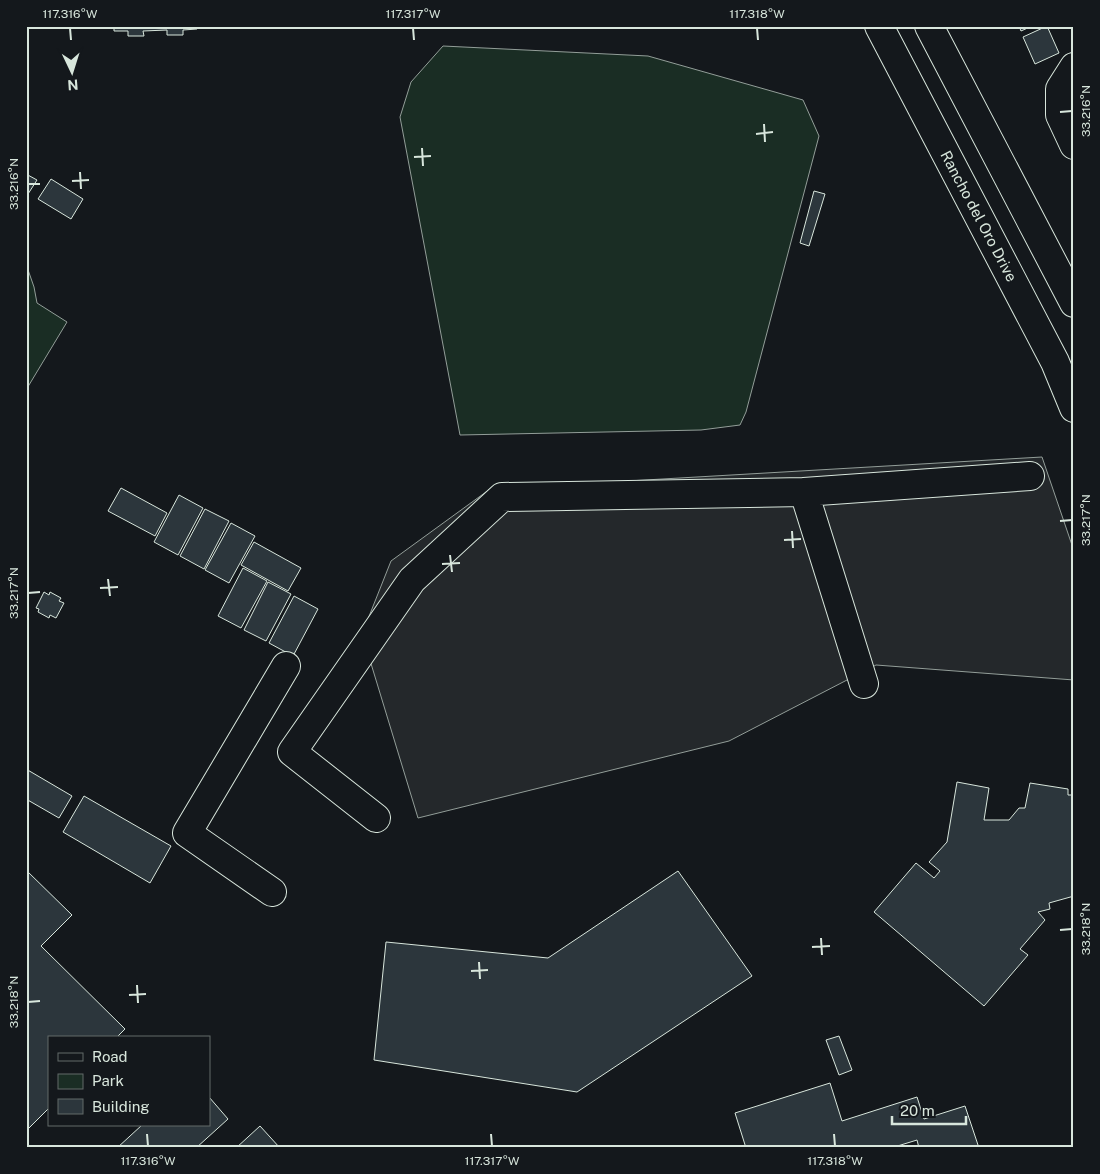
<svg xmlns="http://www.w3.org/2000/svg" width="1100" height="1174" font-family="'Public Sans',sans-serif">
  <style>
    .green { fill: #1a2d24; stroke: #939e99 }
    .parking { fill: #24282b; stroke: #939e99 }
    .building { fill: #2c363c; stroke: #d8e6dc }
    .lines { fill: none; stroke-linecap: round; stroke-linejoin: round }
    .minor-casing { stroke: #d8e6dc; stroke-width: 30 }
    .major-casing { stroke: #d8e6dc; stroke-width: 30 }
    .minor { stroke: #14181c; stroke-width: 28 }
    .major { stroke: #14181c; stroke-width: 28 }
    .ticks { fill: none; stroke: #d8e6dc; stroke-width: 2 }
    .labels { text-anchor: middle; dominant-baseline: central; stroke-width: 4; stroke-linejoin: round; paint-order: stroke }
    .street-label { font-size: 15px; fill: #d8e6dc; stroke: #14181c }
    .neatline { fill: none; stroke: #d8e6dc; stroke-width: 2 }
    .ticks-label { font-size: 12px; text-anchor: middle; fill: #d8e6dc }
  </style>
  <rect width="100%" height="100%" fill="#14181c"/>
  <!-- green -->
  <path class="green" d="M443,46L648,56L803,100L819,136L746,412L740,425L701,430L460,435L400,117L411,82Z
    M26,264L34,287L37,303L67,322L26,390Z"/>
  <!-- parking -->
  <path class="parking" d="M1042,457L1074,551V680L876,665L729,741L418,818L362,634L391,561L490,489Z"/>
  <!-- building -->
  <path class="building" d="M114,26H197V29L183,30V35H167V30L143,31L144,36H128V31H114Z
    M1019,26H1032L1021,31Z
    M1047,26L1059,53L1035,64L1023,37Z
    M26,174L37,180L28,194L26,193Z
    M51,179L83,199L71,219L38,199Z
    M814,191L825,194L809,246L800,243Z
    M121,488L167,513L155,536L108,511Z
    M179,495L203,508L178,555L154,542Z
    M205,509L229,521L204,569L180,556Z
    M231,523L255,536L229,583L205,570Z
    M254,542L301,568L288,591L241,565Z
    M243,568L267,581L241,628L218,616Z
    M268,582L291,594L266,641L244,630Z
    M44,592L49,595L50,592L61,598L59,601L64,603L56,618L50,615L49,618L38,612L39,609L36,608Z
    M294,596L318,609L293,656L269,643Z
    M26,769L72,796L59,818L26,799Z
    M957,782L989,788L984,820H1009L1019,808H1025L1030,783L1068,789V795H1074V896L1049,903L1050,909L1038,912L1045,920L1020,949L1028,955L984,1006L874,912L916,863L934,878L940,871L929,862L947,842Z
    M84,796L171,846L150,883L63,832Z
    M26,870L72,915L41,946L125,1029L116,1038H49V1108L26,1131Z
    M678,871L752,976L577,1092L374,1060L386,942L548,958Z
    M839,1036L852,1070L839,1075L826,1040Z
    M830,1083L842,1121L917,1097L924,1119L965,1106L979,1148H919L917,1140L891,1148H746L735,1113Z
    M209,1097L228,1119L196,1148H117L142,1125H209Z
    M260,1126L280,1148H236Z"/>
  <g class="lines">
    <defs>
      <path id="minor" d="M1074,67L1060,89V115L1074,145
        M864,684L804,492L1030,476
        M376,818L292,752L412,580L502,497L804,492
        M272,892L187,833L286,666"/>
      <path id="major" d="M879,26L1055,362L1074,408
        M929,26L1074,303"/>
    </defs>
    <!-- minor casing -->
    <use href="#minor" class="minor-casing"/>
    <!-- major casing -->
    <use href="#major" class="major-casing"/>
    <!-- minor -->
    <use href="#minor" class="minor"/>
    <!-- major -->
    <use href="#major" class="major"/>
  </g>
  <!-- ticks -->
  <path class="ticks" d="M70,28L71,40M413,28L414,40M757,28L758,40M1060,112L1072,111M764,124L765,142M756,134L773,132M422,148L423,166M414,157L431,156M80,172L81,189M72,181L89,180M28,184H40M1060,521L1072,520M792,531L793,548M784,540L801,539M450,555L452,572M442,564L460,563M108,579L110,596M100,588L118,587M28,593L40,592M1060,930L1072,929M821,938L822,955M812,947L830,946M479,962L480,979M471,971L488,970M137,985L138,1003M129,995L146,994M28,1002L40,1001M147,1134L148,1146M491,1134L492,1146M834,1134L835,1146"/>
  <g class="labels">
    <!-- street labels -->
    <g class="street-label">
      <text transform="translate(979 216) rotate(62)">Rancho del Oro Drive</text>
    </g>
  </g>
  <!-- border -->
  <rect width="1100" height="1174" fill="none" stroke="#14181c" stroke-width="55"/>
  <!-- legend -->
  <rect x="48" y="1036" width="162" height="90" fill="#14181c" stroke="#626a69"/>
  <rect x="58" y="1053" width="25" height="8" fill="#14181c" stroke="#626a69"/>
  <text x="92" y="1062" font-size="15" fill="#d8e6dc">Road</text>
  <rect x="58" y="1074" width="25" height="15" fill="#1a2d24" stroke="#626a69"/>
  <text x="92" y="1086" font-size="15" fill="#d8e6dc">Park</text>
  <rect x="58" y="1099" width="25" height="15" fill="#2c363c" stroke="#626a69"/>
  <text x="92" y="1112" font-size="15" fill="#d8e6dc">Building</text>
  <!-- north arrow -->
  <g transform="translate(72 72) rotate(176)" stroke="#14181c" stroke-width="4" paint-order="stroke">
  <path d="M0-4L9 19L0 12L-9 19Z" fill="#d8e6dc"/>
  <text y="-8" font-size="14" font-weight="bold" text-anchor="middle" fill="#d8e6dc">N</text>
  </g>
  <!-- scale -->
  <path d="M892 1116v8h74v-8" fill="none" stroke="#d8e6dc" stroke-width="2.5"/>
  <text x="900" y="1116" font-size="15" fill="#d8e6dc" stroke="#14181c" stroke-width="4" paint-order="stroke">20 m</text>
  <rect x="28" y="28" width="1044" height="1118" class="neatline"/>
  <g class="ticks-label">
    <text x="70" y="18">117.316°W</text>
    <text x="413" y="18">117.317°W</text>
    <text x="757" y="18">117.318°W</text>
    <text transform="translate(1086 111) rotate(-90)" y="4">33.216°N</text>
    <text transform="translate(14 184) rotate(-90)" y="4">33.216°N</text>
    <text transform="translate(1086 520) rotate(-90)" y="4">33.217°N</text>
    <text transform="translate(14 593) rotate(-90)" y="4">33.217°N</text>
    <text transform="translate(1086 929) rotate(-90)" y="4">33.218°N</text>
    <text transform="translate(14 1002) rotate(-90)" y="4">33.218°N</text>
    <text x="148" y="1165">117.316°W</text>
    <text x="492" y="1165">117.317°W</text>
    <text x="835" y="1165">117.318°W</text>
  </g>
</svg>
